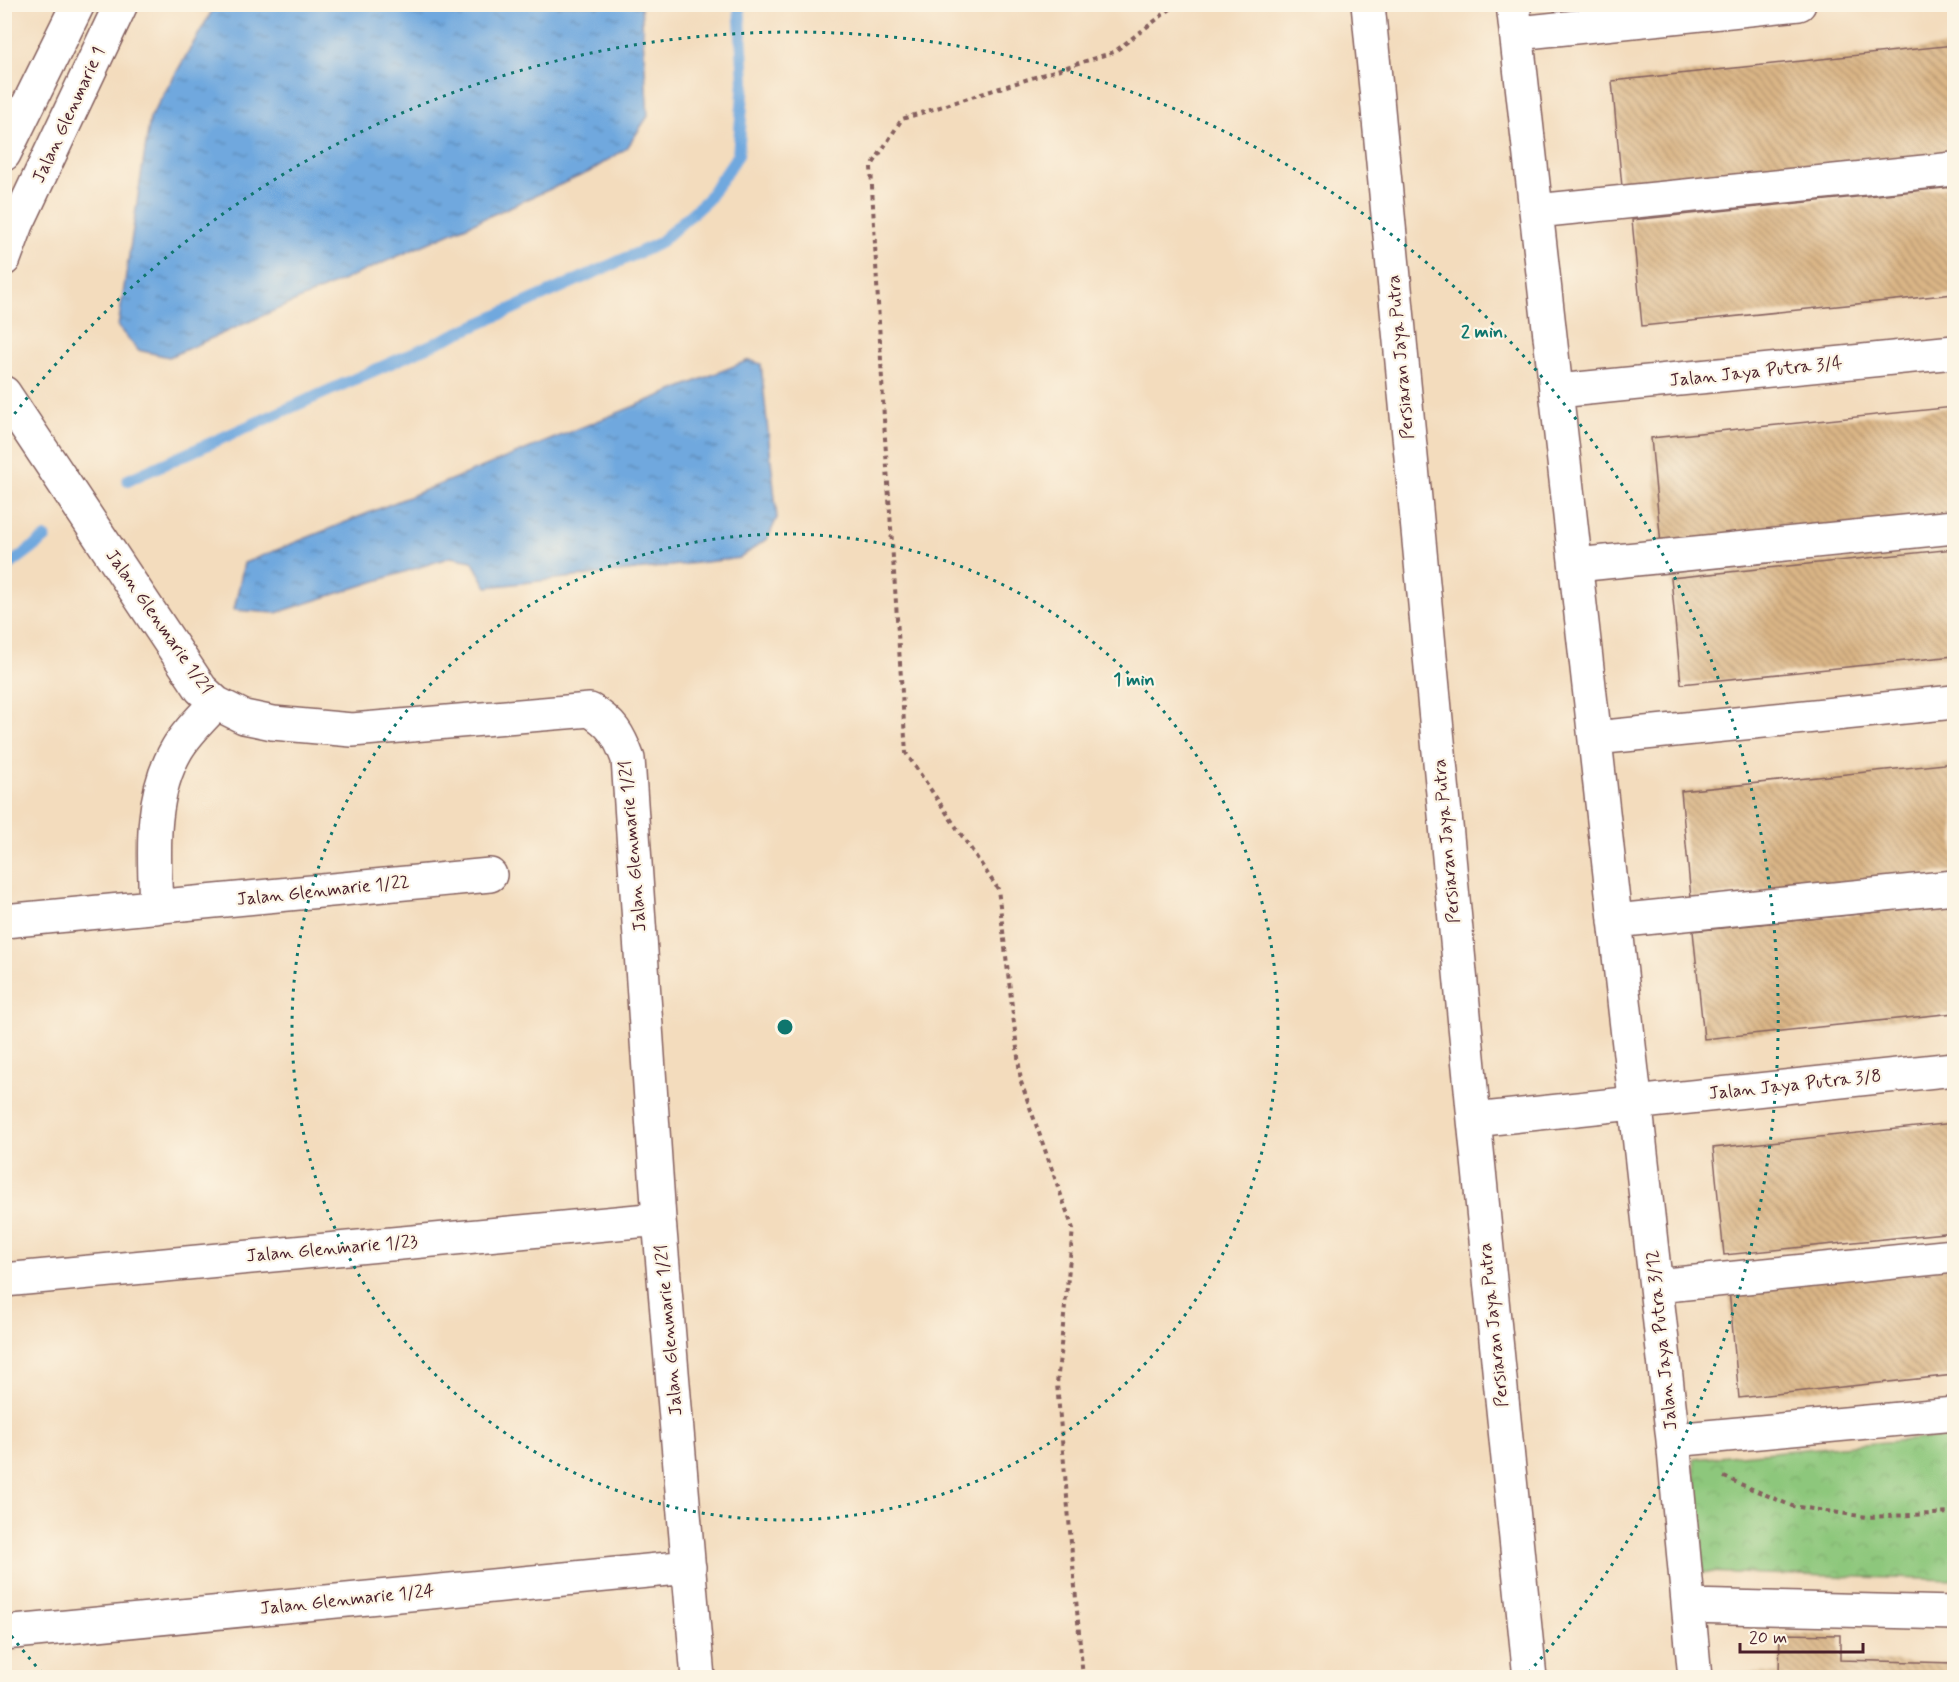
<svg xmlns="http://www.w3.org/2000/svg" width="1959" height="1682" font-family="Mynerve,sans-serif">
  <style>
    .park { fill: url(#park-crowns); stroke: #6c7353; stroke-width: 1.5 }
    .water { fill: url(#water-ripples); stroke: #5c6484; stroke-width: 1.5 }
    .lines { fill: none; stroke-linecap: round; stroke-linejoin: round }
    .stream { stroke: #6fa8de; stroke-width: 12 }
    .building { fill: url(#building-back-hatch) }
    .minor-casing { stroke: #85615e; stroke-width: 36 }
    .path { stroke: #85615e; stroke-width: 4; stroke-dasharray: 4.5 4.5; stroke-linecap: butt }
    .minor { stroke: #fff; stroke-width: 33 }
    .ring { fill: none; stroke: #0f766e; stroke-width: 3; stroke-dasharray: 3 6 }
    .labels { text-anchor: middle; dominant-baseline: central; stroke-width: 4.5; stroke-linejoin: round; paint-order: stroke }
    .street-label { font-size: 18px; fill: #4a1f2b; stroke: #fcf5e5 }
    .centre { fill: #0f766e; stroke: #fcf5e5; stroke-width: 3 }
    .ring-label { font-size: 18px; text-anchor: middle; font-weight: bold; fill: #0f766e; stroke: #fcf5e5; stroke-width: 4.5; stroke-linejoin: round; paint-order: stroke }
  </style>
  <defs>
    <pattern id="park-crowns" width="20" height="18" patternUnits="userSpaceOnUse" patternTransform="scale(1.5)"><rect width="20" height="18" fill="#8dc77b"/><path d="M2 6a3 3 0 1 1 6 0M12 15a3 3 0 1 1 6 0" fill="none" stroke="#7baa6a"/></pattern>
    <pattern id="water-ripples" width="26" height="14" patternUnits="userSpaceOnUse" patternTransform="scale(1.5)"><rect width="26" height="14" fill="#6fa8de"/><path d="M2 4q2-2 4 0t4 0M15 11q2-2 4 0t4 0" fill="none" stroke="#5d88b4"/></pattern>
    <pattern id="building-back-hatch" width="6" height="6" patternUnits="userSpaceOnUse" patternTransform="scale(1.5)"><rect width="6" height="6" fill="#dab686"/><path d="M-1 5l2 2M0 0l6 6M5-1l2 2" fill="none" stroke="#b3936e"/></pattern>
  </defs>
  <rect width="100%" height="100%" fill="#fcf5e5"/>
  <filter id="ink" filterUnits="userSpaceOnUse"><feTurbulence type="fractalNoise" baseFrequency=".0167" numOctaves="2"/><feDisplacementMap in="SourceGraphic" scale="12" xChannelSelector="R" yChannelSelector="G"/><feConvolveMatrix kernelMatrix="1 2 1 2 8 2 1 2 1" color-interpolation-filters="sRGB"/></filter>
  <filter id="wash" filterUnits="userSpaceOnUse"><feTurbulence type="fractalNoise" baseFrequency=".008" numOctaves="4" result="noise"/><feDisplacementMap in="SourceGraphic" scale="24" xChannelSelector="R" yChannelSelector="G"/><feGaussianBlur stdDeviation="1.35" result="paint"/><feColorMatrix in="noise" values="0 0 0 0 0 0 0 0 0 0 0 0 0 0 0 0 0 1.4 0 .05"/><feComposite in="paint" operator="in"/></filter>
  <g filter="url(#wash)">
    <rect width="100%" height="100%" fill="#f3dcbd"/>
    <!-- park -->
    <path class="park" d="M1954,1436V1580L1703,1572L1694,1459Z"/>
    <!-- water -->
    <path class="water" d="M216,4L641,5L648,116L627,148L589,172L169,357L138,350L118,327L150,118Z
      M749,360L761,364L777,518L768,538L740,558L487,587L472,561L451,557L276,613L234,610L244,563Z"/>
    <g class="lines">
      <!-- stream -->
      <path class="stream" d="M128,480L658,244L707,200L738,155L744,81L739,4
        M4,569L45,538"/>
    </g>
    <g id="blocks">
      <!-- building -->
      <path class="building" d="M1954,45V153L1622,187L1612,81Z
        M1954,187V294L1642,326L1632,220Z
        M1954,407V515L1661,545L1651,438Z
        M1954,549V656L1681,684L1671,578Z
        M1954,763V871L1691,898L1681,791Z
        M1954,904V1013L1704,1039L1693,931Z
        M1954,1123V1232L1724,1255L1713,1148Z
        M1954,1267V1375L1739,1398L1729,1290Z
        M1780,1634L1840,1635V1660L1954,1663V1677H1734V1672L1779,1673Z"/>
    </g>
  </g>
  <g filter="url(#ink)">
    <use href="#blocks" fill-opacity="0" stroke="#85615e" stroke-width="1.5"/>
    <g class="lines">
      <defs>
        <path id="minor" d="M1368,4L1474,1120L1530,1678
          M1513,4L1673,1440L1695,1678
          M1517,33L1799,4
          M4,154L78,4
          M1536,211L1954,169
          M4,259L17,224L121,4
          M1557,391L1954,352
          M4,393L201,689L216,703L244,717L273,723L352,730L590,710C612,723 619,735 628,759L659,1219L698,1678
          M1576,565L1954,527
          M1595,738L1954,702
          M156,907C154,854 149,797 177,749C187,732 203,717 216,703
          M4,921L490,875
          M1615,921L1954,887
          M1474,1120L1954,1069
          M4,1280L659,1219
          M1656,1286L1954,1256
          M1673,1440L1954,1414
          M1689,1606L1954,1613
          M4,1633L689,1567"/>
      </defs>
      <!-- minor casing -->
      <use href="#minor" class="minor-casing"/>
      <!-- path -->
      <path class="path" d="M1724,1477L1792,1506L1867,1517L1954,1513
        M1083,1678L1057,1384L1073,1229L1021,1082L998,889L906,753L885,438L871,167L902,119L1114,52L1177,4"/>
      <!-- minor -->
      <use href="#minor" class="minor"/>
    </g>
  </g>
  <!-- distance rings -->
  <g class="ring">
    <circle cx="785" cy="1027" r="493"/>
    <path d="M42 1673A985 985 0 0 1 9 1633M9 421A985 985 0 1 1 1528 1673"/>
  </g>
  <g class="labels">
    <!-- street labels -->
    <g class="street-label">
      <text transform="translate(69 115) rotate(-65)">Jalan Glenmarie 1</text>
      <text transform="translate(1401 357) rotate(-95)">Persiaran Jaya Putra</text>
      <text transform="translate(1756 372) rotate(-6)">Jalan Jaya Putra 3/4</text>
      <text transform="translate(159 622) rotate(55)">Jalan Glenmarie 1/21</text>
      <text transform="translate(1447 841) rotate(-95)">Persiaran Jaya Putra</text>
      <text transform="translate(633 846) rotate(-95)">Jalan Glenmarie 1/21</text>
      <text transform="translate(323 891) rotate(-6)">Jalan Glenmarie 1/22</text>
      <text transform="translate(1795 1085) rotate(-6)">Jalan Jaya Putra 3/8</text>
      <text transform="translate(332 1249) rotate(-5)">Jalan Glenmarie 1/23</text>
      <text transform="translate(1494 1325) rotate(-96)">Persiaran Jaya Putra</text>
      <text transform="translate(669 1330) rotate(-95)">Jalan Glenmarie 1/21</text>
      <text transform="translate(1662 1340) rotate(-96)">Jalan Jaya Putra 3/12</text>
      <text transform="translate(347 1600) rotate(-6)">Jalan Glenmarie 1/24</text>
    </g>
  </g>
  <circle cx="785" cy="1027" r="9" class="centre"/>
  <g class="ring-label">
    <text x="1482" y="337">2 min</text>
    <text x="1134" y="685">1 min</text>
  </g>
  <!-- margin -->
  <rect width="1959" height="1682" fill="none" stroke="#fcf5e5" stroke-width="24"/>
  <!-- scale -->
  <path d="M1740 1643v9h123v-9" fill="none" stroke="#4a1f2b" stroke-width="3"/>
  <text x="1749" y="1643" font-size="18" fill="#4a1f2b" stroke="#fcf5e5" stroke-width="4.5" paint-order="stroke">20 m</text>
</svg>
